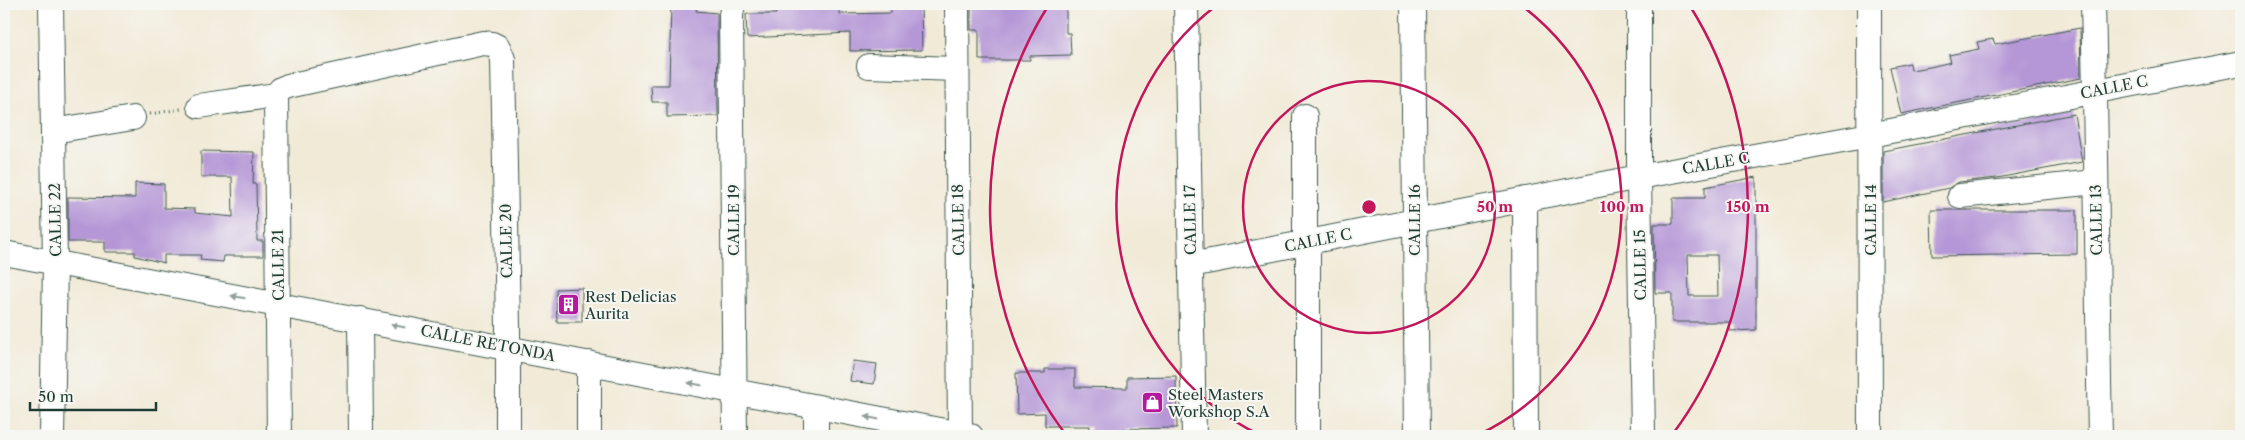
<svg xmlns="http://www.w3.org/2000/svg" width="2245" height="440" font-family="'Libre Caslon Text',serif">
  <style>
    .building { fill: #b597d7; fill-rule: evenodd }
    .lines { fill: none; stroke-linecap: round; stroke-linejoin: round }
    .minor-casing { stroke: #3e574c; stroke-width: 26 }
    .path { stroke: #3e574c; stroke-width: 3; stroke-dasharray: 1 4; stroke-linecap: butt }
    .minor { stroke: #fff; stroke-width: 24 }
    .oneway { fill: #8f9e9a }
    .ring { fill: none; stroke: #c2185b; stroke-width: 2.5 }
    .labels { text-anchor: middle; dominant-baseline: central; stroke-width: 4; stroke-linejoin: round; paint-order: stroke }
    .street-label { font-size: 15px; fill: #1f3d34; stroke: #f6f6f2 }
    .poi-label { font-size: 15px; fill: #1f3d34; stroke: #f6f6f2; text-anchor: start }
    .centre { fill: #c2185b; stroke: #f6f6f2; stroke-width: 2.5 }
    .ring-label { font-size: 15px; text-anchor: middle; font-weight: bold; fill: #c2185b; stroke: #f6f6f2; stroke-width: 4; stroke-linejoin: round; paint-order: stroke }
  </style>
  <rect width="100%" height="100%" fill="#f6f6f2"/>
  <filter id="ink" filterUnits="userSpaceOnUse"><feTurbulence type="fractalNoise" baseFrequency=".02" numOctaves="2"/><feDisplacementMap in="SourceGraphic" scale="10" xChannelSelector="R" yChannelSelector="G"/><feConvolveMatrix kernelMatrix="1 2 1 2 8 2 1 2 1" color-interpolation-filters="sRGB"/></filter>
  <filter id="wash" filterUnits="userSpaceOnUse"><feTurbulence type="fractalNoise" baseFrequency=".0096" numOctaves="4" result="noise"/><feDisplacementMap in="SourceGraphic" scale="20" xChannelSelector="R" yChannelSelector="G"/><feGaussianBlur stdDeviation="1.12" result="paint"/><feColorMatrix in="noise" values="0 0 0 0 0 0 0 0 0 0 0 0 0 0 0 0 0 1.4 0 .05"/><feComposite in="paint" operator="in"/></filter>
  <g filter="url(#wash)">
    <rect width="100%" height="100%" fill="#f1ead7"/>
    <g id="blocks">
      <!-- building -->
      <path class="building" d="M671,4H697L696,11L717,13L718,116L667,117V102H652L651,85H669Z
        M775,4H839L840,14L891,13V4H921L922,50L850,51V33L747,38L746,14H776Z
        M971,4H1066V33H1070L1071,55L1030,56V60H979V30H971Z
        M2080,28L2081,78L1901,114L1890,67L1910,63L1911,70L1930,67L1951,62L1949,55L1979,49L1977,42L1993,39L1995,44Z
        M2074,114L2082,162L1997,178L1959,182L1949,188L1883,202V151Z
        M201,151L254,152L253,184H256L257,241H263V256H224L223,262L200,260L201,255H164V263L135,256V252H105V242H68V197L135,198V183L164,184V208L195,209V213L233,217L232,177H201Z
        M1756,177V330L1730,331V322H1672V293H1655L1654,224H1673V198H1705V187ZM1688,255H1717L1718,296H1689Z
        M1931,210H2077V254L1932,256Z
        M582,288V322H557L556,289Z
        M853,361L877,364L874,384L850,381Z
        M1045,369H1075V387L1127,388V377L1176,376L1177,428L1123,429V434L1089,433L1090,426H1045V413L1017,414L1016,373H1045Z"/>
    </g>
  </g>
  <g filter="url(#ink)">
    <use href="#blocks" fill-opacity="0" stroke="#3e574c" stroke-width="1"/>
    <g class="lines">
      <defs>
        <path id="minor" d="M51,4L55,263L52,436
          M733,4L731,15L735,436
          M957,4L960,436
          M1186,4L1194,436
          M1413,4L1417,436
          M1639,4V177L1643,436
          M1869,4L1870,436
          M2093,4C2097,148 2097,292 2100,436
          M869,66L956,69
          M276,95L279,436
          M199,106L276,95L281,89L288,86L483,43L492,44L498,47L503,59L508,328V436
          M53,131L133,118
          M1960,196L2096,182
          M1525,199L1526,436
          M1305,242V116
          M1308,242V436
          M4,253L971,436
          M1191,265L1639,177L1870,135L2241,63
          M360,319L361,436
          M816,407V436
          M589,436V363"/>
      </defs>
      <!-- minor casing -->
      <use href="#minor" class="minor-casing"/>
      <!-- path -->
      <path class="path" d="M150,114L181,109"/>
      <!-- minor -->
      <use href="#minor" class="minor"/>
    </g>
    <!-- one-way arrows -->
    <defs><path id="oneway-solid" d="M-6-.8H1V-3.2L6.5 0L1 3.2V.8H-6Z" transform="scale(1.25)"/></defs>
    <g class="oneway">
      <use href="#oneway-solid" transform="translate(238 297) rotate(-170)"/>
      <use href="#oneway-solid" transform="translate(398 326) rotate(-169)"/>
      <use href="#oneway-solid" transform="translate(695 384) rotate(-169)"/>
      <use href="#oneway-solid" transform="translate(872 418) rotate(-169)"/>
    </g>
  </g>
  <!-- distance rings -->
  <g class="ring">
    <circle cx="1369" cy="207" r="126"/>
    <path d="M1260 435A253 253 0 0 1 1217 5M1521 5A253 253 0 0 1 1478 435"/>
    <path d="M1066 435A379 379 0 0 1 1048 6M1690 6A379 379 0 0 1 1672 435"/>
  </g>
  <!-- icons -->
  <defs>
    <symbol id="building-square" viewBox="-11 -11 22 22"><rect x="-9" y="-9" width="18" height="18" rx="4" fill="#b5179e" stroke="#f6f6f2"/><path d="M-4-6H4V6H1V3H-1V6H-4ZM-2.5-4.3h1.7v1.8h-1.7ZM.8-4.3h1.7v1.8H.8ZM-2.5-1h1.7V.8h-1.7ZM.8-1h1.7V.8H.8Z" fill="#fff"/></symbol>
    <symbol id="shop-square" viewBox="-11 -11 22 22"><rect x="-9" y="-9" width="18" height="18" rx="4" fill="#b5179e" stroke="#f6f6f2"/><path d="M-5-2.5h2.3a2.7 3.5 0 0 1 5.4 0H5L5.5 6h-11ZM-1.5-2.5h3a1.5 2.3 0 0 0-3 0Z" fill="#fff"/></symbol>
  </defs>
  <g fill-rule="evenodd">
    <use href="#building-square" x="556" y="292" width="25" height="25"/>
    <use href="#shop-square" x="1140" y="390" width="25" height="25"/>
  </g>
  <g class="labels">
    <!-- street labels -->
    <g class="street-label">
      <text transform="translate(2114 87) rotate(-11)">CALLE C</text>
      <text transform="translate(1716 163) rotate(-10)">CALLE C</text>
      <text transform="translate(55 220) rotate(-91)">CALLE 22</text>
      <text transform="translate(733 220) rotate(-90)">CALLE 19</text>
      <text transform="translate(958 220) rotate(-91)">CALLE 18</text>
      <text transform="translate(1190 220) rotate(-91)">CALLE 17</text>
      <text transform="translate(1414 220) rotate(-90)">CALLE 16</text>
      <text transform="translate(1870 220) rotate(-90)">CALLE 14</text>
      <text transform="translate(2096 220) rotate(-91)">CALLE 13</text>
      <text transform="translate(1318 240) rotate(-11)">CALLE C</text>
      <text transform="translate(506 241) rotate(-91)">CALLE 20</text>
      <text transform="translate(278 265) rotate(-91)">CALLE 21</text>
      <text transform="translate(1640 265) rotate(-91)">CALLE 15</text>
      <text transform="translate(488 343) rotate(11)">CALLE RETONDA</text>
    </g>
    <!-- poi labels -->
    <g class="poi-label">
      <text x="585" y="296">Rest Delicias<tspan x="585" dy="17">Aurita</tspan></text>
      <text x="1168" y="394">Steel Masters<tspan x="1168" dy="17">Workshop S.A</tspan></text>
    </g>
  </g>
  <circle cx="1369" cy="207" r="8" class="centre"/>
  <g class="ring-label">
    <text x="1495" y="212">50 m</text>
    <text x="1622" y="212">100 m</text>
    <text x="1748" y="212">150 m</text>
  </g>
  <!-- margin -->
  <rect width="2245" height="440" fill="none" stroke="#f6f6f2" stroke-width="20"/>
  <!-- scale -->
  <path d="M30 402v8h126v-8" fill="none" stroke="#1f3d34" stroke-width="2.5"/>
  <text x="38" y="402" font-size="15" fill="#1f3d34" stroke="#f6f6f2" stroke-width="4" paint-order="stroke">50 m</text>
</svg>
